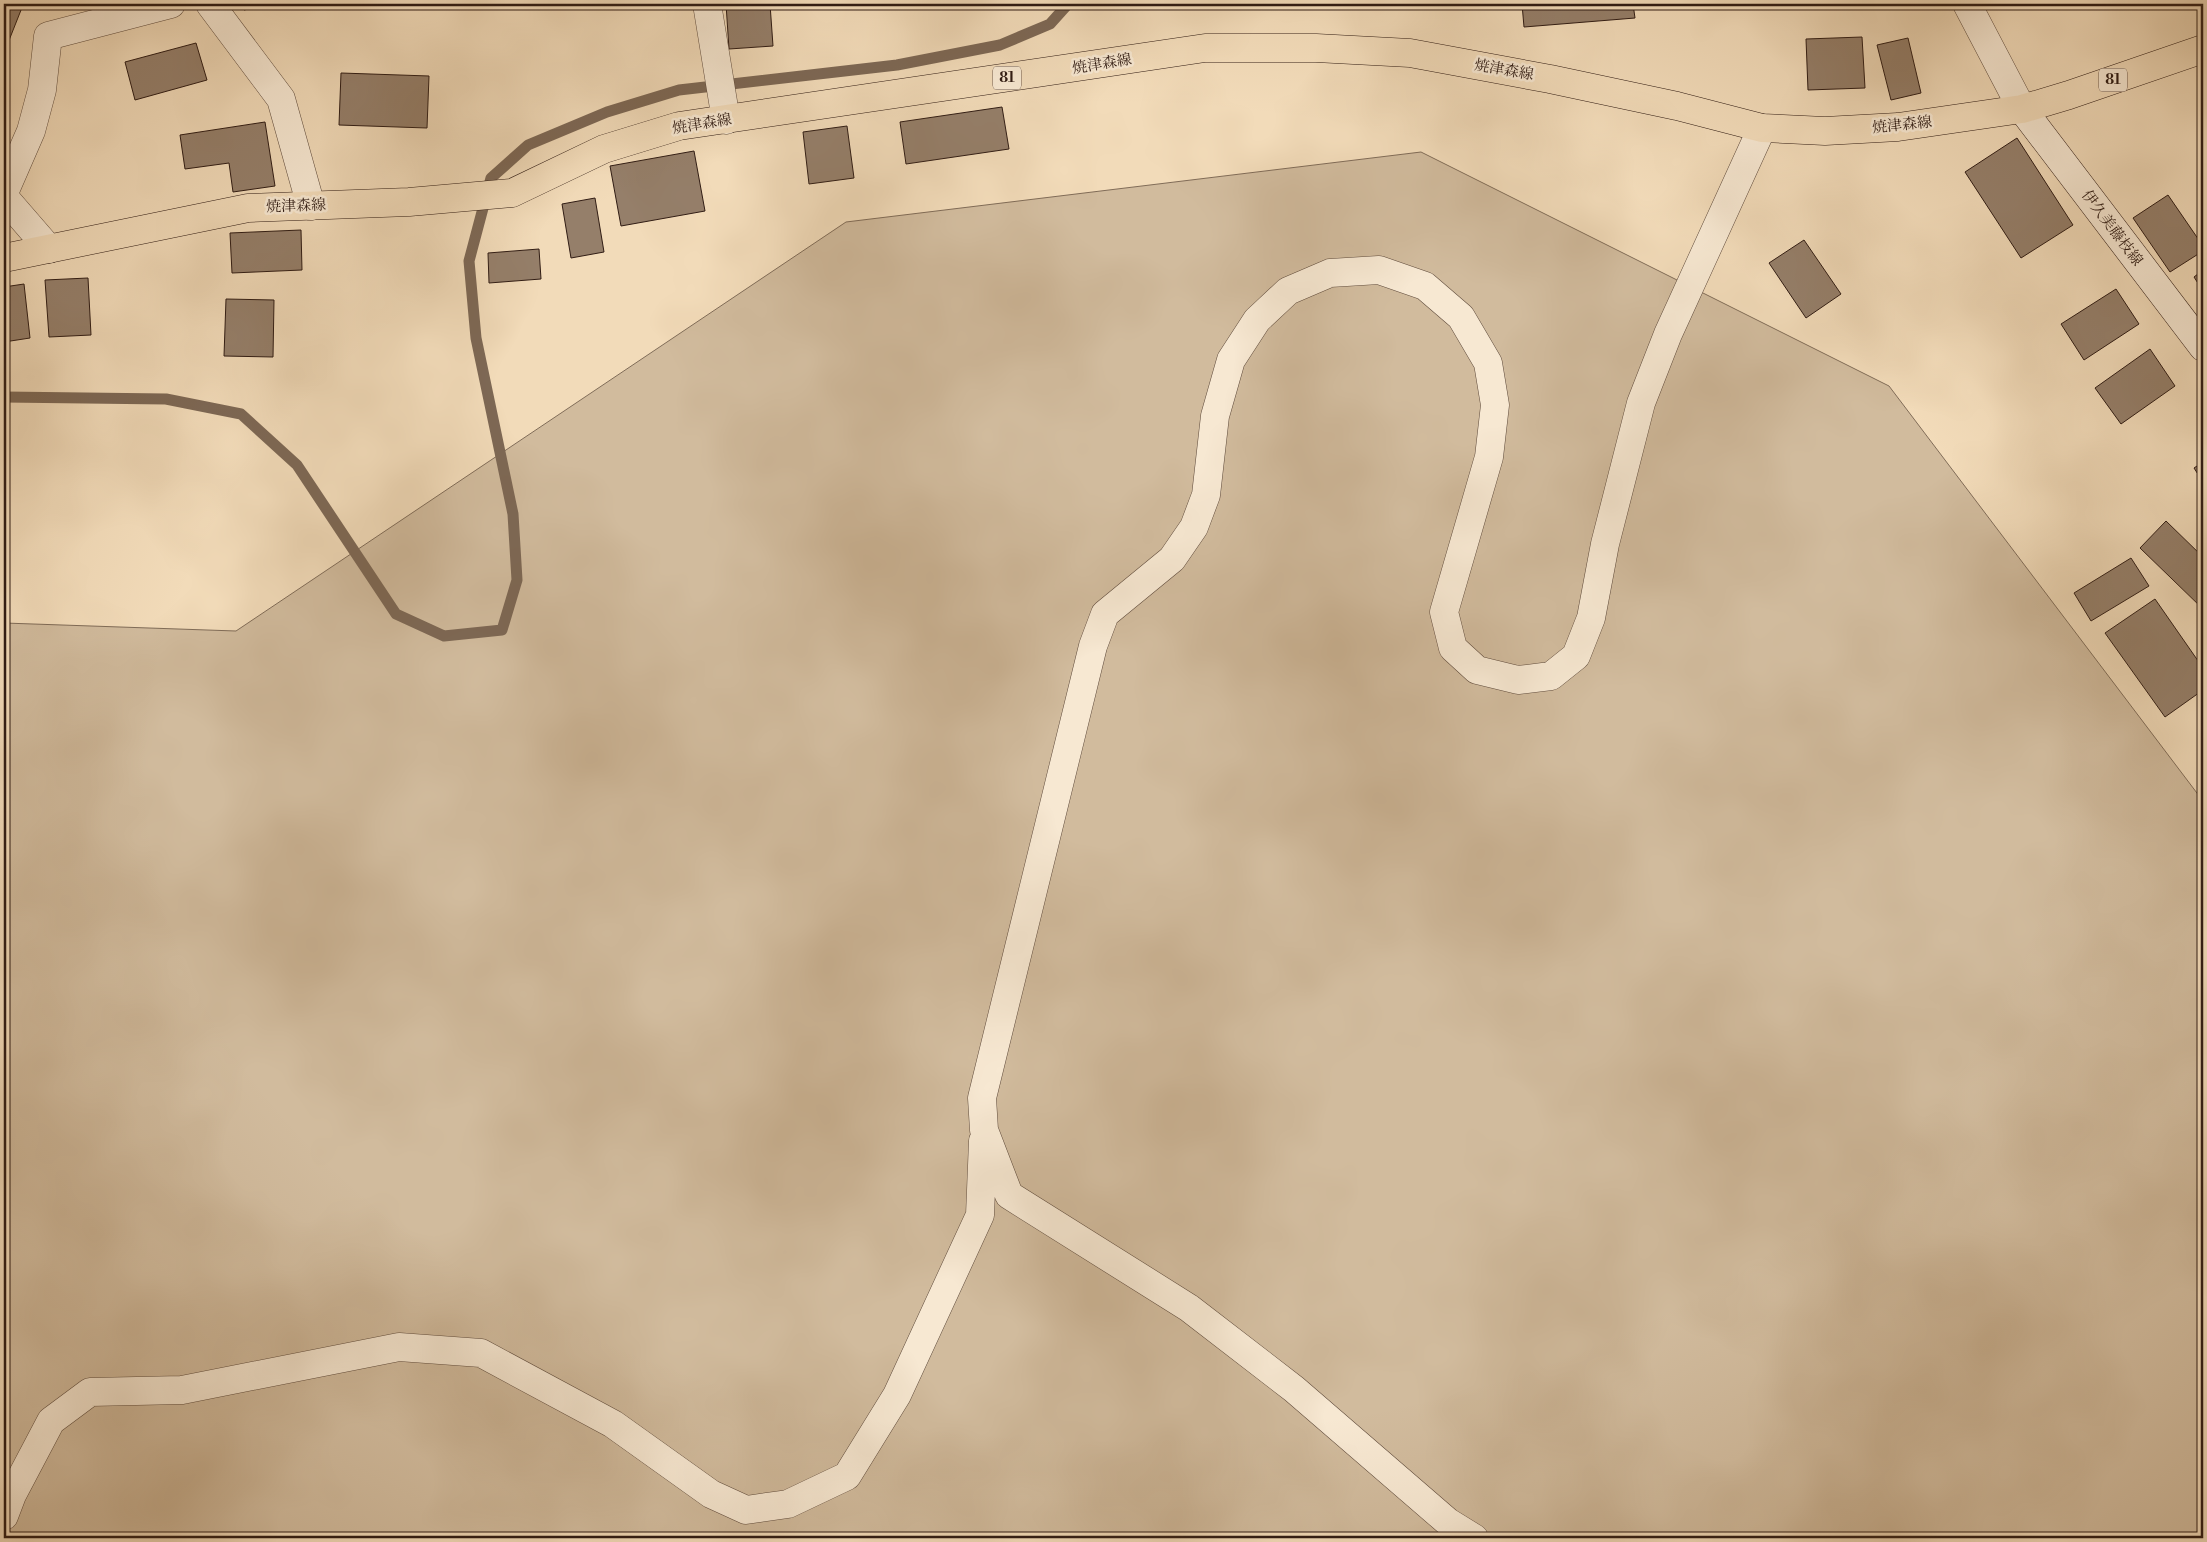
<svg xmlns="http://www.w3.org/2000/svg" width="2207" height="1542" font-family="'Libre Bodoni','Noto Serif JP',serif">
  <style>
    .green { fill: #d1bb9d; stroke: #806c58 }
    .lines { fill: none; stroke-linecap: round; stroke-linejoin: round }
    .stream { stroke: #7d6855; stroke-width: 11 }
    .building { fill: #957f6a; stroke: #301c14 }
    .street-casing { stroke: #604c3d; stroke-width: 29 }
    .secondary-casing { stroke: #301c14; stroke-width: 29 }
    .primary-casing { stroke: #301c14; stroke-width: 29 }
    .street { stroke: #f7e8d2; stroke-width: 28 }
    .secondary { stroke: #f7e8d2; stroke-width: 28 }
    .primary { stroke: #f2dbb9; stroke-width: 28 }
    .labels { text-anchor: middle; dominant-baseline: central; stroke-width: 5; stroke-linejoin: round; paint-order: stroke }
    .shield { fill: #f7e8d2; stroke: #6c594d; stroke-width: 1 }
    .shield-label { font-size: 14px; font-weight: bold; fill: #301c14 }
    .street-label { font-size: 15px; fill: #301c14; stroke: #f7e8d2 }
  </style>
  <rect width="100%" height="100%" fill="#f2dbb9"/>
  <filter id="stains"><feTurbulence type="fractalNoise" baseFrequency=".004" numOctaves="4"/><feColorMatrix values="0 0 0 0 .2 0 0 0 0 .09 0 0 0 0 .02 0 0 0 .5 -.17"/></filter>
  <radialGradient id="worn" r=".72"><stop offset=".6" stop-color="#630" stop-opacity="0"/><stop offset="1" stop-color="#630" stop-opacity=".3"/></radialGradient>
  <!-- green -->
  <path class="green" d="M1421,152L1889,386L2203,801V1538H4V623L236,631L846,222Z"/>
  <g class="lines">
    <!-- stream -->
    <path class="stream" d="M4,397L166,399L241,414L297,465L396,614L444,636L502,630L517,580L513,514L476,338L469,261L491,178L528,145L607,112L679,90L897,65L1000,45L1050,24L1068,4"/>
  </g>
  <!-- building -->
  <path class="building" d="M4,4L23,5L4,53Z
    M242,4H270L244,10Z
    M726,4H770L773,46L729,49Z
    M1522,4H1633L1635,18L1524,27Z
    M1862,37L1865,88L1808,90L1806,39Z
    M1908,38L1921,93L1891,100L1877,45Z
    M196,43L207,80L135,100L125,62Z
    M341,73L429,76L427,128L339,125Z
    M1002,107L1009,149L906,164L900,122Z
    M265,122L275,186L233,192L229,163L185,169L180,135Z
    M847,126L854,178L809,184L803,132Z
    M2017,138L2073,225L2021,258L1965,172Z
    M694,151L705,211L621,226L610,166Z
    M2168,195L2203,246V251L2170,272L2133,218Z
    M595,198L604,252L571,258L562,204Z
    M301,230L302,270L232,273L230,233Z
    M1804,240L1841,294L1806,318L1769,263Z
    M539,249L541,279L489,283L488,253Z
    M2203,270V291L2194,277Z
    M88,278L91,335L49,337L45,280Z
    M24,284L30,338L4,342V287Z
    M2116,289L2139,324L2084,360L2061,324Z
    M226,299L274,300L273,357L224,356Z
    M2150,349L2175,386L2121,424L2095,388Z
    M2203,462V482L2194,468Z
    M2166,521L2203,557V609L2140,548Z
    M2131,558L2149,586L2091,621L2074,593Z
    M2155,599L2203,668V690L2165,717L2105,633Z"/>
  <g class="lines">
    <defs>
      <path id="street" d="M210,4L281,99L311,206
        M707,4L726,120
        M1967,4L2022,109
        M4,193L31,131L42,90L48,36L171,4
        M4,197L49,249
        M4,1516L12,1495L51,1421L90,1392L182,1390L399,1347L481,1353L613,1424L711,1494L746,1510L788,1504L847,1476L897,1395L980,1215L983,1141
        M1474,1538L1448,1522L1294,1389L1189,1308L1009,1195L984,1130L982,1098L1093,646L1105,614L1172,559L1194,527L1206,495L1215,416L1231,360L1257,320L1288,291L1330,273L1379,270L1425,286L1461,317L1488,363L1495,405L1489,457L1444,612L1453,648L1477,670L1518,680L1551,676L1576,656L1591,618L1605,544L1641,403L1668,334L1762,128"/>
      <path id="secondary" d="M2022,109L2203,347"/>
      <path id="primary" d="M4,258L248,208L409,202L512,193L604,149L679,126L1205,48H1316L1410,53L1550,79L1677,106L1762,128L1825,131L1898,127L2022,109L2069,95L2203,49"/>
    </defs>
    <!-- street casing -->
    <use href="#street" class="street-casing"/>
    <!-- secondary casing -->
    <use href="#secondary" class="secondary-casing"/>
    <!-- primary casing -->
    <use href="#primary" class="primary-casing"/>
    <!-- street -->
    <use href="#street" class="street"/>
    <!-- secondary -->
    <use href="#secondary" class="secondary"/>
    <!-- primary -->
    <use href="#primary" class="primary"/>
  </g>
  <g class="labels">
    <!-- shield labels -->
    <g class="shield">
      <rect x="993" y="66.5" width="28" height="23" rx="4"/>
      <rect x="2099" y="68.5" width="28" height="23" rx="4"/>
    </g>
    <g class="shield-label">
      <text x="1007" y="78">81</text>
      <text x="2113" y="80">81</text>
    </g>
    <!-- street labels -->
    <g class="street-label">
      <text transform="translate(1102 64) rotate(-9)">焼津森線</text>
      <text transform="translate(1504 70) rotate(10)">焼津森線</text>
      <text transform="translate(702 124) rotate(-9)">焼津森線</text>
      <text transform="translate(1902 125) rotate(-6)">焼津森線</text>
      <text transform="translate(296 206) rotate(-2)">焼津森線</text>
      <text transform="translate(2112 228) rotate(53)">伊久美藤枝線</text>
    </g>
  </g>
  <!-- margin -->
  <rect width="2207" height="1542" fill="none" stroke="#f2dbb9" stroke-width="20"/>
  <rect x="5" y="5" width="2197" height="1532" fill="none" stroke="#301c14" stroke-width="2.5"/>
  <rect x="10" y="10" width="2187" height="1522" fill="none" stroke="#301c14"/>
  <rect width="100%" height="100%" filter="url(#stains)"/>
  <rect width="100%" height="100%" fill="url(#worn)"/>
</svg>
